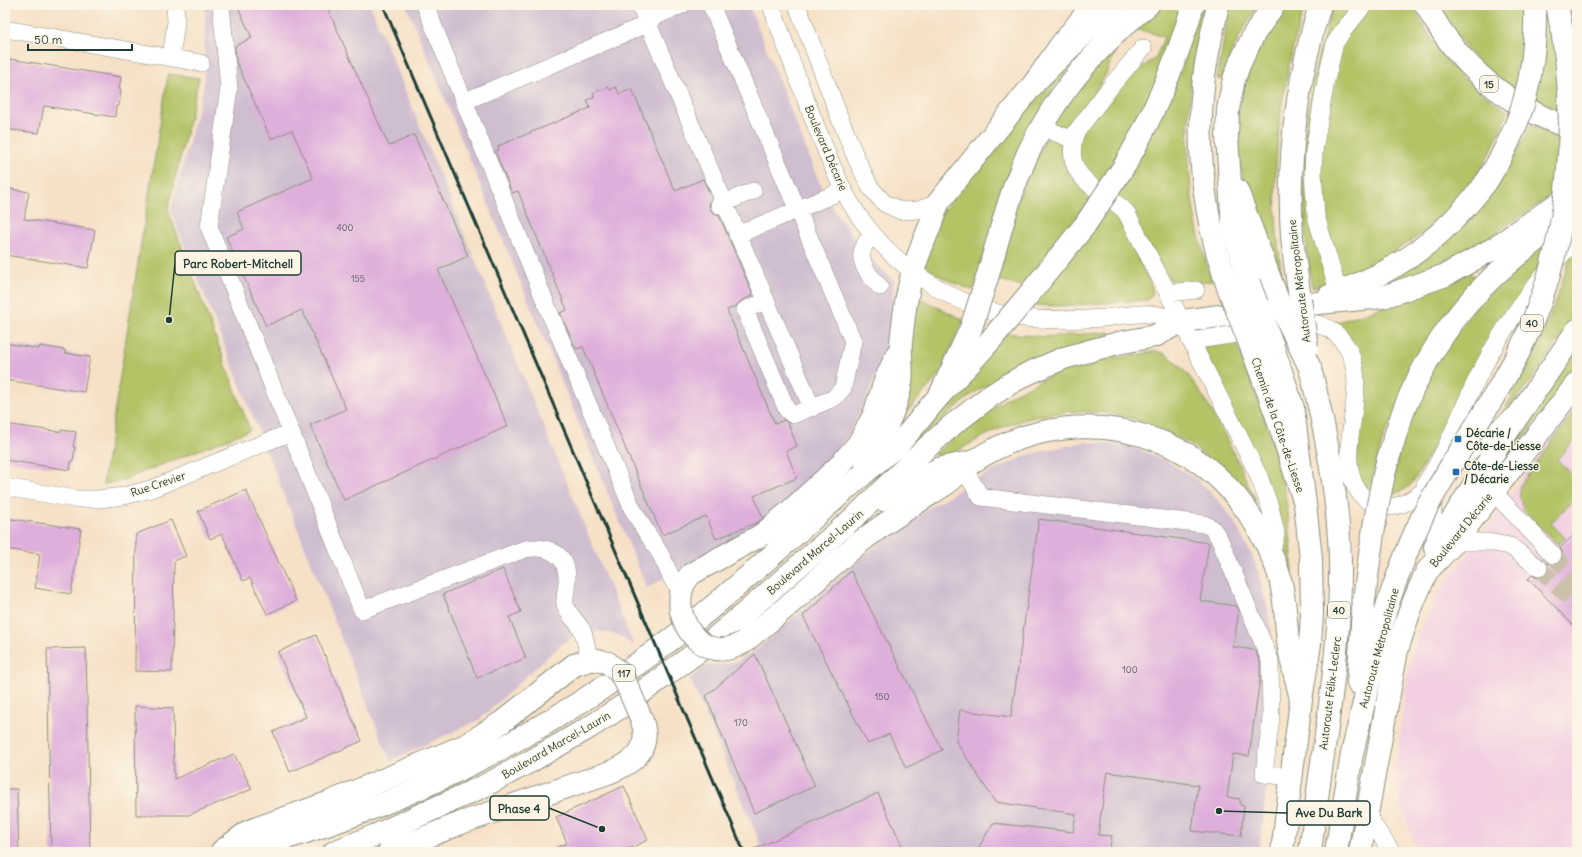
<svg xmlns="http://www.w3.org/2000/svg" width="1582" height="857" font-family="Delius,sans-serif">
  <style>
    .built { fill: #f2cfe2 }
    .industrial { fill: #cfbdd0 }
    .green { fill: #b3c366; stroke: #69804d }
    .building { fill: #dfafdb }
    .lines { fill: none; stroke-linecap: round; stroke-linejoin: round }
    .minor-tunnel { stroke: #cbc0aa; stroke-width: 17; stroke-dasharray: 17 8; stroke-linecap: butt }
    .minor-casing { stroke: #8a8f7e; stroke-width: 18 }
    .major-casing { stroke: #8a8f7e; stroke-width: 24 }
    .highway-casing { stroke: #8a8f7e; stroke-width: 24 }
    .minor { stroke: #fff; stroke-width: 17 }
    .major { stroke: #fff; stroke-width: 22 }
    .highway { stroke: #fff; stroke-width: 22 }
    .rail { stroke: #1f3d34; stroke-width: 3 }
    .major-bridge-casing { stroke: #8a8f7e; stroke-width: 24; stroke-linecap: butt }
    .highway-bridge-casing { stroke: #8a8f7e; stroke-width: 24; stroke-linecap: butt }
    .major-bridge { stroke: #fff; stroke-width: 22 }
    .highway-bridge { stroke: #fff; stroke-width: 22 }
    .poi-dot { fill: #1f6fb2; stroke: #fcf5e5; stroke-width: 1.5 }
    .labels { text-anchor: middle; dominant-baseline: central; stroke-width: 3; stroke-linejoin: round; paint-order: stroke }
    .number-label { font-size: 9px; fill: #4f5a5e }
    .shield { fill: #fcf5e5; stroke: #617469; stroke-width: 1 }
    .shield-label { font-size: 10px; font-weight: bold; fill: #1f3d34 }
    .street-label { font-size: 11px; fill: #1f3d34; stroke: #fcf5e5 }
    .poi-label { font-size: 11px; font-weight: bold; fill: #1f3d34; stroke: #fcf5e5; text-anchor: start }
    .leader { fill: none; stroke: #1f3d34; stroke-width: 1.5 }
    .callout-dot { fill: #1f3d34; stroke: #fcf5e5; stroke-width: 1.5 }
    .callout { fill: #fcf5e5; stroke: #1f3d34; stroke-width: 1.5 }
    .callout-label { font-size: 12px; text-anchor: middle; font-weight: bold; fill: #1f3d34 }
  </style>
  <rect width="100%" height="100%" fill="#fcf5e5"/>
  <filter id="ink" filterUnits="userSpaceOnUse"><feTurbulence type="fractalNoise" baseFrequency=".025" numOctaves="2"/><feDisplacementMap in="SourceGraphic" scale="8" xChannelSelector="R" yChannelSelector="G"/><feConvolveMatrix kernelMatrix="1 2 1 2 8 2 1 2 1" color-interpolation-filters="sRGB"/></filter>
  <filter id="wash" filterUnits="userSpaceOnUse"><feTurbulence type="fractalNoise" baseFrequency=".012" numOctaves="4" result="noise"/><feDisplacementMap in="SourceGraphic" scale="16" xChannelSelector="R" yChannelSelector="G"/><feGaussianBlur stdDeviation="0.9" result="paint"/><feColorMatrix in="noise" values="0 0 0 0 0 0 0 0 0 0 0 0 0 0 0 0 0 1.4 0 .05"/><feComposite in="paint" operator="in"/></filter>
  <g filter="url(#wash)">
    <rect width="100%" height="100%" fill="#f6e1c7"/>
    <!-- built -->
    <path class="built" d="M1577,402V852H1417L1394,783L1407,679L1417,636L1440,591L1493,520L1522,478Z"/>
    <!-- industrial -->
    <path class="industrial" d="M205,5H370L634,646L619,635L600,631L574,637L562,644L547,657L479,720L390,761L171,211L204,85Z
      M406,5H749L818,179L834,211L871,259L894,280L890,335L868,396L849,434L823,466L794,496L751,530L689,563L647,588Z
      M1084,442L1127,445L1165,460L1196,479L1218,500L1234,521L1256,564L1268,610L1275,662L1271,733L1263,823L1259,852H764L690,679L707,665H722L738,661L757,649L878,544L927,509L984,475L1030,454Z"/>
    <!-- green -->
    <path class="green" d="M1124,5H1131C1098,34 1069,65 1044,102L973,290C959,285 932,275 924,263L938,218L1021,107Z
      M1157,5H1183C1173,38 1161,72 1146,103C1133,131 1116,157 1100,183L1083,173L1074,157L1075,145L1079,133L1107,96L1122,80L1156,58L1164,37C1155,35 1141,28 1131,30C1120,32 1112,60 1108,69C1100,90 1081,107 1069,125C1063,129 1055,127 1051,122V119C1080,73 1113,35 1157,5Z
      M1199,5H1205C1200,29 1194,53 1192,77C1186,127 1187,179 1197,228C1201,246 1207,264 1212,281L1177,283L1170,280L1116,194Z
      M1230,5H1259C1242,28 1231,52 1222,79H1217Z
      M1288,5H1305C1276,97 1267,193 1284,288C1270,251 1253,215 1243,177C1229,129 1241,73 1268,31C1274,22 1282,14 1288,5Z
      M1333,5H1412C1425,28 1438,53 1457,72C1472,87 1491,99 1508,112C1498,136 1488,159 1474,180C1437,238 1373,264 1312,288C1303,230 1301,171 1308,112C1312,76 1323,40 1333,5Z
      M1438,5H1577V122L1542,108L1482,67L1454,32Z
      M168,74L199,78L168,210L250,430L118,482L103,484Z
      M1531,125L1559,136L1555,193L1486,240L1426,270L1393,281L1390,276L1492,192L1513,159Z
      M1046,138L1057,140L1062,144C1063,172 1071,179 1092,197L1073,223L1021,286L991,278L1011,213Z
      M1108,207L1114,212L1118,218L1152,287C1153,293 1153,296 1147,300L1060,306L1029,305Z
      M1545,241L1536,273L1489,341L1419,473C1410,487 1406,491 1390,495L1402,436L1434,366L1481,299Z
      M1577,246V314L1533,378L1494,426C1530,370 1554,313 1572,250Z
      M1470,272L1477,279L1384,435L1369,489L1361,483L1355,470L1362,398L1335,323L1404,300Z
      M917,297L964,320L938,376L887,436Z
      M1110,332L1111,334L994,381L971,395L915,442L912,439L1007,333L1043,337Z
      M1235,340C1254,388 1274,439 1284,490C1292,527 1292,565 1294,602H1290L1281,547L1203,345Z
      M1577,347V369L1507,459L1503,455Z
      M1157,351C1194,358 1239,466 1256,500L1252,504C1234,486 1217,466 1198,450C1185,440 1170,434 1155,427C1107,405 1048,407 999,429C979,438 960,450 940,460L934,454L984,414L1010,396L1070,366L1117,353L1119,358Z
      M1577,407V439L1557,459L1577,480V496L1551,523L1565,538L1558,545L1524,511C1520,502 1519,496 1520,486Z"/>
    <g id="blocks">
      <!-- building -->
      <path class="building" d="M237,5H326L389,146L414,135L468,256L438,270L508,426L344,500L310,425L346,409L302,310L266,326L226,237L244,229L237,212L313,178L292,130L271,139L236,61L235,46L252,38Z
        M10,59L121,77L119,89L121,90L119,106H116L115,117L44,106L39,133L11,130V128L5,127V91Z
        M608,87L610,90L616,87L619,94L632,89L675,191L703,179L712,198L709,203L710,209L713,213L719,215L753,295L741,301L736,306L727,310L775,424L784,420L788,423L797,446L786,451L797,478L754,496L763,518L758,522L716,539L706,516L662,535L583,347L576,349L560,313L567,310L518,191L512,193L495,151L499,150L498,146L590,108L587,100L594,97L593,93Z
        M5,188L29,192L24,219L95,230L88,268L5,255Z
        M5,343L39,349L40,346L65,350V353L90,357L84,392L5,380Z
        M5,424L61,432V430L76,432L73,447H75L73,461H71L70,470L5,460Z
        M246,490L296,601L267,614L250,578L243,581L222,534L210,539L198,511Z
        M5,518L81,529L71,594L35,588L40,554L5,549Z
        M1039,519L1209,543L1200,601L1237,606L1239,611L1233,647L1255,650L1260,662V678L1249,756L1233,754L1227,797L1240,799V805L1244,806L1241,836L1192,831L1198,785L1107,772L1098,835L1112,836L1109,852H976L993,823L1073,832L1076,814L995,802L956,741L960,710L1011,717Z
        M171,520L186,556L174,561L172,672L135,671L136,534Z
        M1577,532V629L1528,579L1532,575L1537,578L1543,577L1547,574L1549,570L1547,563L1555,565L1560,562L1562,558L1563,553L1560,548Z
        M503,569L521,612L509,617L526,658L477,678L443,594Z
        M851,571L942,750L906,768L889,734L868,744L803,616Z
        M316,635L362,741L290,772L273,732L306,717L278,652Z
        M86,648L90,852H51L47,649Z
        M755,654L815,786L754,813L706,696Z
        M135,706L173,708L174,779L234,754L252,789L189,815H136Z
        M624,786L648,840L622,852H546L567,843L556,817Z
        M5,789H17L19,852H5Z
        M878,793L905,852H748Z"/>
    </g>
  </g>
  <g filter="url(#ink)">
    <use href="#blocks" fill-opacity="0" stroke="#8a8f7e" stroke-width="1"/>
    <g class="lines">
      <!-- minor-tunnel -->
      <path class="minor-tunnel" d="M1553,555L1577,580
        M1539,568L1577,604"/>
      <defs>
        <path id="minor" d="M221,5L229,88L209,227L362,610L525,549C548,545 568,554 567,580C567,588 564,596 565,604C567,614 577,621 582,630C586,639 587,650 589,660
          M425,5L551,316L632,508L643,527L661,555L673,581L682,588
          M640,5L812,408
          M711,5L853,341L843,388L834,398L793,415L787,410L745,310L765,301
          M771,5C787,50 804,96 822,141C833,168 844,196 861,219C897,269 955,307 1016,317C1046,321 1075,320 1104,318C1120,316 1137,313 1152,314C1162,315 1172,319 1182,321
          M797,5L839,116L856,158L870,187L884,203L901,211L918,210L938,203
          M5,29L201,63
          M1143,48L1112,85L1076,132C1061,175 1094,186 1122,208L1126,212L1168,293L1195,349L1258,474L1270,507L1275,528L1276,534L1271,555
          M171,58L176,22L175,5
          M465,101L638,28L656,16L682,5
          M1042,127L1073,140
          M719,205L753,191
          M737,235L844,190
          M873,235C852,253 864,271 880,287
          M1168,293L1196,290
          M1341,301L1316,216L1313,173L1314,151L1326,80L1335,43L1342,32L1364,5
          M1190,341L1311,323C1325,325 1336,331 1344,343C1366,372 1351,414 1349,449C1348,465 1351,484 1363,497C1373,507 1387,509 1400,505C1418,499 1446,472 1460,459C1477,445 1495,431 1512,417
          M964,469L981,497L1204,524L1212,528L1219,538L1270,660L1271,718L1264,774L1291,777
          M1425,484C1447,452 1460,413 1478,377C1503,327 1536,278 1577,239
          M1486,484L1553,555
          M5,487L76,499H99L124,496L151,489L291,432
          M1432,497L1434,528L1436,545
          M1455,542H1488L1510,546L1539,568
          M1366,814L1392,852"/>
        <path id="major" d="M1218,5C1213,29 1207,53 1204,77C1195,149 1204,219 1228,287
          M1125,165C1154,114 1177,61 1193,5
          M1031,292L1085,225
          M1252,349L1276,414L1305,504L1311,558L1312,614L1310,644L1301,700L1282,852
          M866,467C879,440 896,413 901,383C903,370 900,356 901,343C903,324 905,302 910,283C916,255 930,230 938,203L1036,81L1060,46L1093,5
          M883,500L938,469L970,462
          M1435,547L1503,438L1577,330
          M681,611C679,596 681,585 691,574L763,534L789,512L840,465L858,444L874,415L885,381L897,354
          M744,642C763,627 782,611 800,595C820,577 841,557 863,540C890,519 918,502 946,484C956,477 964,467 974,461C1029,425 1098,417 1159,441C1216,462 1254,510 1276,566C1285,590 1285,615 1288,641C1290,660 1297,680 1301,700
          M222,851L249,831L330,802L466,745L502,722L574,665L593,659L608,663
          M236,852C404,810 560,727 695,621C764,566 826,504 894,448C911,432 924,413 940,395C958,375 977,357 994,336
          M334,852L376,835L484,786L531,761L590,727L624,705L703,648L746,612L859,513L912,461L951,426L989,397L1009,384L1027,374L1064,358L1118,343L1155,336L1182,321L1257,311
          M389,852L461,823L608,773C634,763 653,749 641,718
          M1360,852L1397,650L1409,613L1419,589L1427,571L1455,542L1577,383"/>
        <path id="highway" d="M1426,5C1458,66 1511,110 1577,130
          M1036,81L1095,23L1115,5
          M1237,190L1279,303
          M987,278C997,244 1005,210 1018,177C1044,108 1091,51 1148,5
          M1249,283L1233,228L1227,137L1228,109L1234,79L1240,63L1254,34L1274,5
          M1329,296C1351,287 1373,279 1393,267C1431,246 1461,215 1487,181
          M1300,299C1297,278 1294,257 1292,236C1287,158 1297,80 1320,5
          M1309,304L1383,297L1446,275L1496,247L1577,190
          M1272,344L1293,408L1305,504
          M940,395L971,328
          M1387,462C1393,443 1398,425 1405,407C1443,315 1497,266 1577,210
          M1358,683L1363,609
          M1310,852C1315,813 1320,774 1326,735C1334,676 1341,619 1340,559C1338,494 1326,431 1310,368
          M1336,852L1352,754L1385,612"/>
      </defs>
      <!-- minor casing -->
      <use href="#minor" class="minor-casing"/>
      <!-- major casing -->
      <use href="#major" class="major-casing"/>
      <!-- highway casing -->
      <use href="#highway" class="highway-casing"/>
      <!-- minor -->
      <use href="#minor" class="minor"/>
      <!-- major -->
      <use href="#major" class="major"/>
      <!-- highway -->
      <use href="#highway" class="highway"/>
      <!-- rail -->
      <path class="rail" d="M383,5L744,852"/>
      <defs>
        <path id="major-bridge" d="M1085,225L1125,165
          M1228,287L1252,349
          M994,336L1031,292
          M681,611C689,642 714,660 744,642
          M608,663L618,671L625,681L641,718"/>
        <path id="highway-bridge" d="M1487,181C1523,124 1537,72 1535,5
          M1249,283L1272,344
          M1300,299L1307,347
          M1279,303L1310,368
          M971,328L987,278
          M1363,609C1369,560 1375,511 1387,462
          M1385,612C1398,573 1412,534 1432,498C1460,448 1493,402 1519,352C1571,247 1582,119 1557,5"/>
      </defs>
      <!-- major-bridge casing -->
      <use href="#major-bridge" class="major-bridge-casing"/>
      <!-- highway-bridge casing -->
      <use href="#highway-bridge" class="highway-bridge-casing"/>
      <!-- major-bridge -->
      <use href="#major-bridge" class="major-bridge"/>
      <!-- highway-bridge -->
      <use href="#highway-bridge" class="highway-bridge"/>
    </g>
  </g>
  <!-- markers -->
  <g class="poi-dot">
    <rect x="1454" y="435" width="8" height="8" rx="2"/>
    <rect x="1452" y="468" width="8" height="8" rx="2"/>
  </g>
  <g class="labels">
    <!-- number labels -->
    <g class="number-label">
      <text x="345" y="227">400</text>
      <text x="358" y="278">155</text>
      <text x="1130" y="669">100</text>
      <text x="882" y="696">150</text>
      <text x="741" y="722">170</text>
    </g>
    <!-- shield labels -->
    <g class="shield">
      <rect x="1480" y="76" width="18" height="16" rx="3"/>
      <rect x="1521" y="315" width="22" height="16" rx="3"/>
      <rect x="1328" y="602" width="22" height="16" rx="3"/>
      <rect x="613" y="665" width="22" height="16" rx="3"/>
    </g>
    <g class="shield-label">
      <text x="1489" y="84">15</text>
      <text x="1532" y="323">40</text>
      <text x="1339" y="610">40</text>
      <text x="624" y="673">117</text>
    </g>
    <!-- street labels -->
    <g class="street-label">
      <text transform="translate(826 148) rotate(67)">Boulevard Décarie</text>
      <text transform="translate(1299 281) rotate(-97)">Autoroute Métropolitaine</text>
      <text transform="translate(1278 425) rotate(71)">Chemin de la Côte-de-Liesse</text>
      <text transform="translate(158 484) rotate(-19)">Rue Crevier</text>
      <text transform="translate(1461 530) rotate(-51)">Boulevard Décarie</text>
      <text transform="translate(815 552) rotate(-41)">Boulevard Marcel-Laurin</text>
      <text transform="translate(1379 648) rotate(-75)">Autoroute Métropolitaine</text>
      <text transform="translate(1330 693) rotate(-83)">Autoroute Félix-Leclerc</text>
      <text transform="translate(556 745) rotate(-30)">Boulevard Marcel-Laurin</text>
    </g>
    <!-- poi labels -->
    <g class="poi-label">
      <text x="1466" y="433">Décarie /<tspan x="1466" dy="13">Côte-de-Liesse</tspan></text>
      <text x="1464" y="466">Côte-de-Liesse<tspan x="1464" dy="13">/ Décarie</tspan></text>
    </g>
  </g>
  <!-- callouts -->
  <path class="leader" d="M169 320L175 263M602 829L549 808M1219 811L1287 813"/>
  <g class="callout-dot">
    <circle cx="169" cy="320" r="4"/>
    <circle cx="602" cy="829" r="4"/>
    <circle cx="1219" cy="811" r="4"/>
  </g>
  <g class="callout">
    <rect x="175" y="251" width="126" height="24" rx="4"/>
    <rect x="490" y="796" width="59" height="24" rx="4"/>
    <rect x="1287" y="801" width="83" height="24" rx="4"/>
  </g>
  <g class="callout-label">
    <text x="238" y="268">Parc Robert-Mitchell</text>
    <text x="519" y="813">Phase 4</text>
    <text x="1329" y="817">Ave Du Bark</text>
  </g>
  <!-- margin -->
  <rect width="1582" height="857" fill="none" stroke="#fcf5e5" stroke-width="20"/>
  <!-- scale -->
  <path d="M28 44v6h104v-6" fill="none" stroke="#1f3d34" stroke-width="2"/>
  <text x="34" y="44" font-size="12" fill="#1f3d34" stroke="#fcf5e5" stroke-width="3" paint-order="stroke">50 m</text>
</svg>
